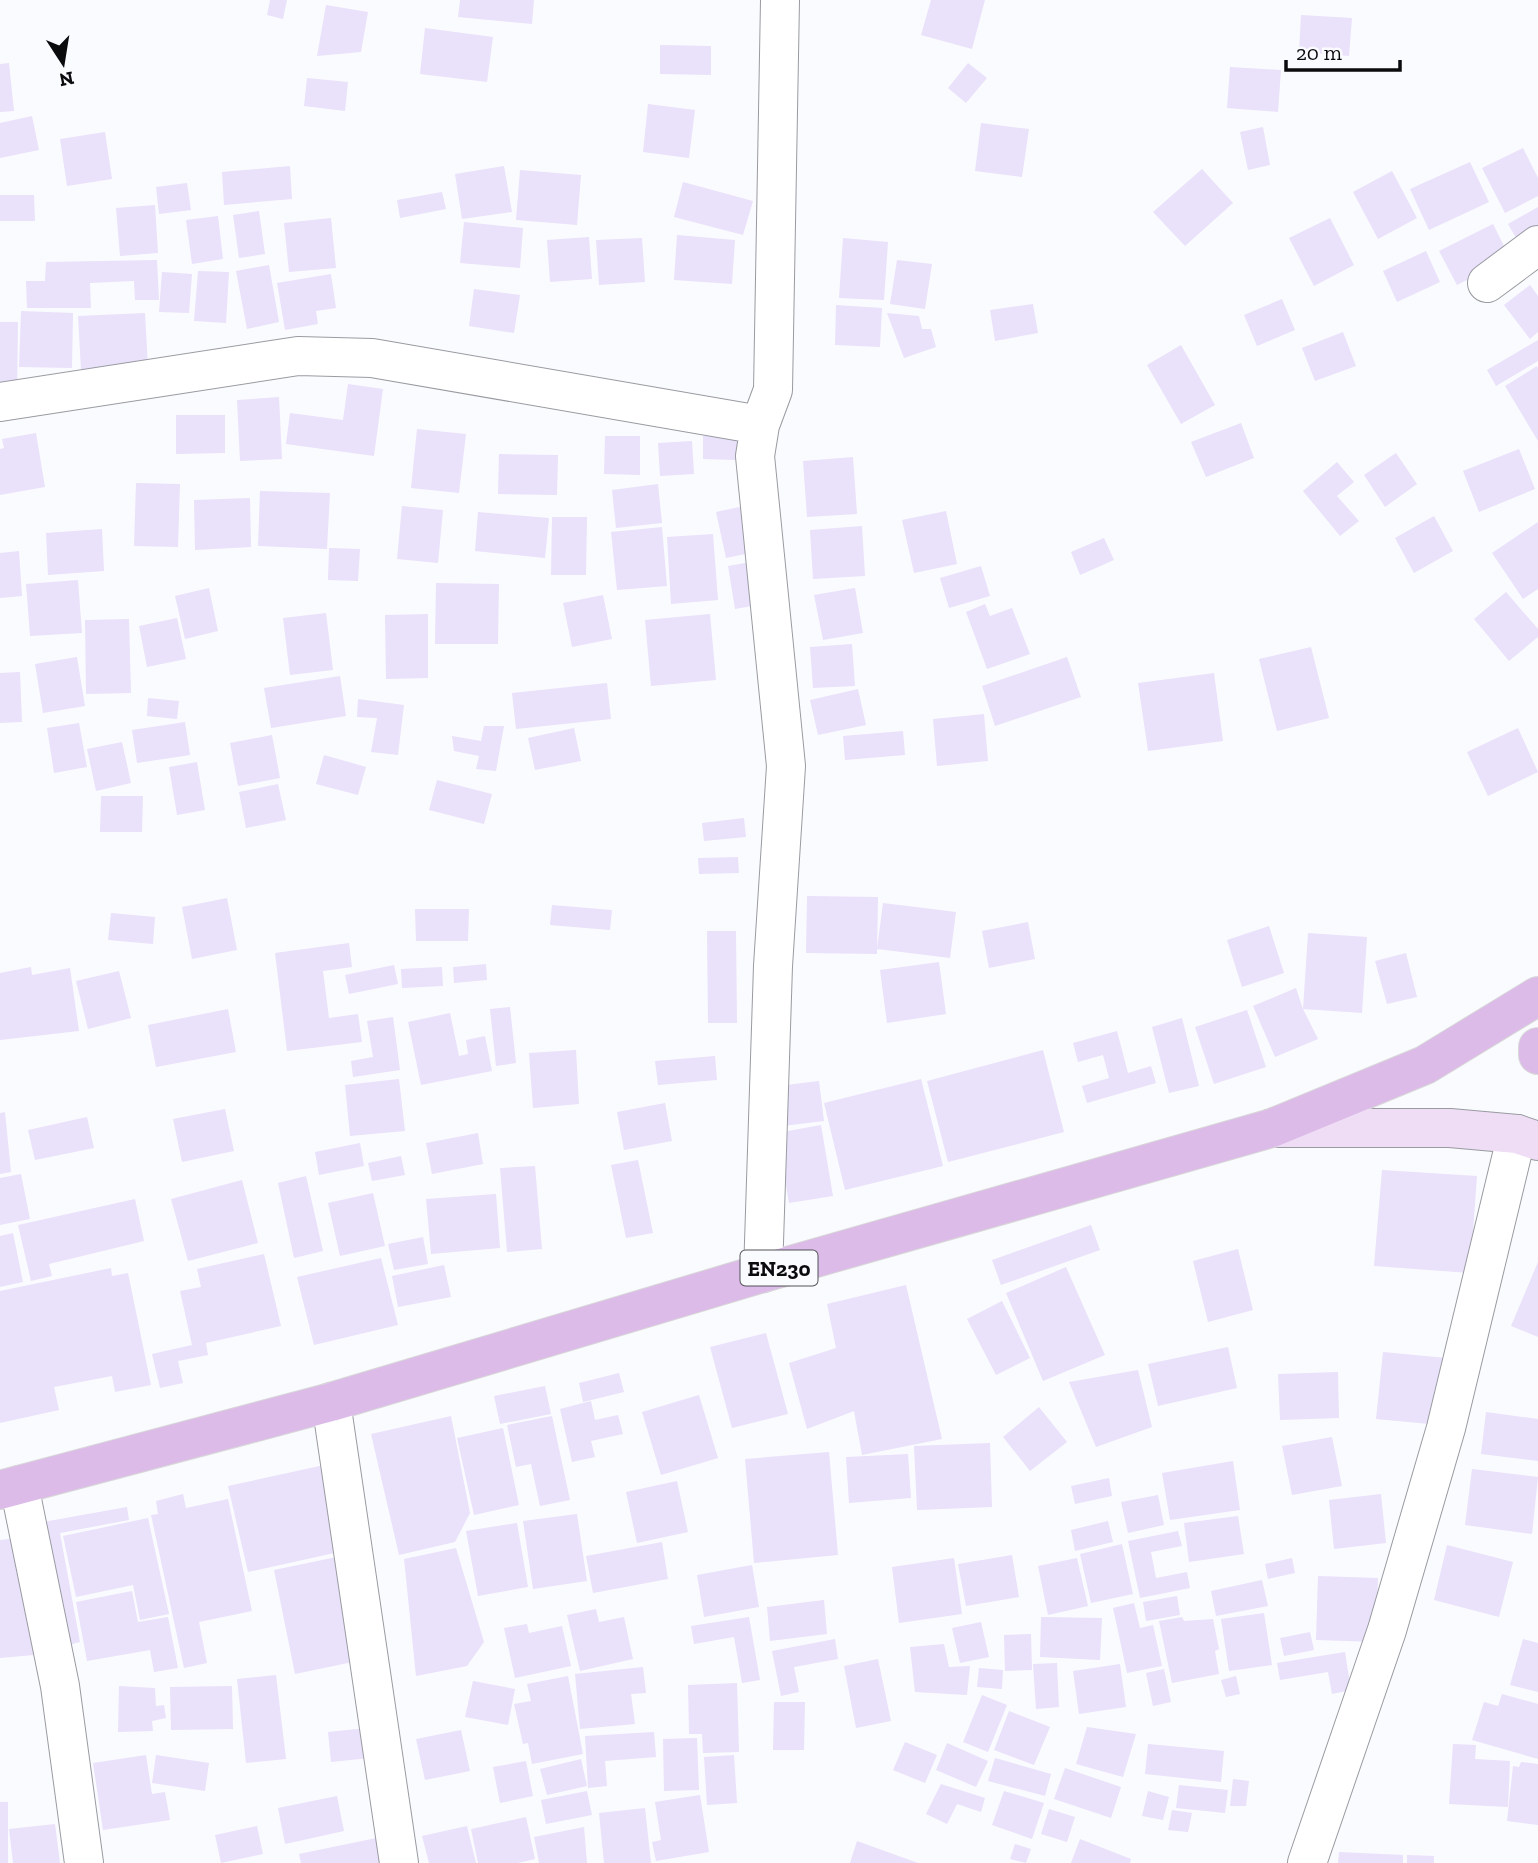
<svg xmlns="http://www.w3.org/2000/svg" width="1538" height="1863" font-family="'Zilla Slab',serif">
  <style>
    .building { fill: #eae1fb }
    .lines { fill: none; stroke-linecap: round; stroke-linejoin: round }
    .street-casing { stroke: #999ba1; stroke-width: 40 }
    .secondary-casing { stroke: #999ba1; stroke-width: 40 }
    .primary-casing { stroke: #d8d8d8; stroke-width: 40 }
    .street { stroke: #fff; stroke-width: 38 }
    .secondary { stroke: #eeddf4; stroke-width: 38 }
    .primary { stroke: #dcbbe8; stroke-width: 38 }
    .labels { text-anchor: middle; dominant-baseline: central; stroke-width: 7; stroke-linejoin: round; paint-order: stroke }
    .shield { fill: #fafbfe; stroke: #535356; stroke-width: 2 }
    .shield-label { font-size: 21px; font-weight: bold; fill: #0b0b0e }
  </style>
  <rect width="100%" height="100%" fill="#fafbfe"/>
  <!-- building -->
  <path class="building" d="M270,0H287L283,19L267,15Z
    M460,0H534L532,24L458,17Z
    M931,0H985L972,49L921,35Z
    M326,5L368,12L361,52L317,56Z
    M1301,15L1352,18L1349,56L1299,52Z
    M425,28L493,37L487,82L420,74Z
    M660,45L711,46V75L660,74Z
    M9,63L14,111L0,112V64Z
    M968,63L987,78L966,103L948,88Z
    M1230,67L1281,70L1278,112L1227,108Z
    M307,78L348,82L345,111L304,106Z
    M648,104L695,110L689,158L643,152Z
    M32,116L39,150L0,158V123Z
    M981,123L1029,129L1022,177L975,171Z
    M1263,127L1270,165L1248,170L1240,132Z
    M105,132L112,179L67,186L60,139Z
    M1523,148L1538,178V196L1505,213L1482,168Z
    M1470,162L1489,202L1429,230L1410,189Z
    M290,166L292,199L224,205L222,172Z
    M504,166L512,212L462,219L455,174Z
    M1202,169L1233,203L1185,246L1153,212Z
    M520,170L581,175L577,225L516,220Z
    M1392,171L1417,218L1378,239L1353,192Z
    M683,182L753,201L743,235L674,217Z
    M187,183L191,210L159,214L156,187Z
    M442,192L446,209L400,218L397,200Z
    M0,195H34L35,221H0Z
    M155,205L158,253L120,256L116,208Z
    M1538,207V242L1523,250L1508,224Z
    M259,211L265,254L239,258L233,215Z
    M218,216L223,259L192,264L186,220Z
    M331,218L336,268L289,272L284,223Z
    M1330,218L1354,265L1314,286L1289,238Z
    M464,222L523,228L520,268L460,263Z
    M1493,224L1510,258L1457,285L1439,251Z
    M677,235L735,240L732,284L674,280Z
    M589,237L592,279L550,282L547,240Z
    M642,238L645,282L599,285L596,240Z
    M843,238L888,242L884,300L839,298Z
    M1426,251L1440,282L1397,302L1383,271Z
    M157,260L159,300H135L134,281L90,283L91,308H27L26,281H45L46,262Z
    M897,260L932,264L925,309L890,304Z
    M269,265L279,322L247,329L236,271Z
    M198,271L229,272L226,323L194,321Z
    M162,272L192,274L189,313L159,312Z
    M331,274L336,308L316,311L318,324L285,330L277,283Z
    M1530,285L1538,296V332L1530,339L1504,305Z
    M474,289L520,295L514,333L469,326Z
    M1282,299L1295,330L1257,346L1244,315Z
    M1033,304L1038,333L995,341L990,310Z
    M836,305L882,308L880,347L835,345Z
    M21,311L73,313L72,368L19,367Z
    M145,313L148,367L81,370L78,316Z
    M887,313L919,316L922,329H931L936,347L904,358Z
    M0,322H18L17,395H0Z
    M1343,332L1356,366L1315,381L1302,348Z
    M1538,340V361L1496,386L1487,370Z
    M1181,345L1215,405L1181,424L1147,365Z
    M1537,366L1538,369V441L1505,386Z
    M348,384L383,389L374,456L286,444L290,413L343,420Z
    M279,397L282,459L240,461L237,400Z
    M176,415H225V453L176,454Z
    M1241,423L1254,458L1206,477L1191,442Z
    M417,429L466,434L459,493L411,488Z
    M36,433L45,487L0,495V449L4,448L2,439Z
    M605,436H640V475L604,474Z
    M703,436H737V460L703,459Z
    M692,441L694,474L660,476L658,443Z
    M1519,449L1535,489L1479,512L1463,471Z
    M1396,453L1417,484L1385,507L1364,475Z
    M499,454L558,455L557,495L498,494Z
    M853,457L857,514L807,517L803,461Z
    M1337,462L1354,482L1337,496L1359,521L1340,536L1303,491Z
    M136,483L180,484L178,547L134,546Z
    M658,484L662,523L616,528L612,490Z
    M260,491L330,493L327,549L258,546Z
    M250,498L251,547L195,550L194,500Z
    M749,505L760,551L726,558L716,512Z
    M402,506L443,510L438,563L397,559Z
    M946,511L957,564L914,573L902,520Z
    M478,512L549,518L545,558L475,551Z
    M1434,516L1453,551L1414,573L1395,538Z
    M552,517H587L586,575H551Z
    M1538,522V589L1523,599L1492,553Z
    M862,526L865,576L813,579L810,530Z
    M662,527L667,586L617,590L611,532Z
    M102,529L104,571L48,575L46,533Z
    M713,534L718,600L671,604L667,537Z
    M1104,538L1114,560L1080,575L1071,552Z
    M329,548L360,549L358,581L328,580Z
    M19,551L22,596L0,598V553Z
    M762,560L769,603L735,609L728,566Z
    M981,566L990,596L949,608L940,578Z
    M78,580L82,633L30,636L26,584Z
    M436,583L499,584L498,644H435Z
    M209,588L218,631L185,639L175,596Z
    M855,588L863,633L823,640L814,595Z
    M1506,592L1538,629V637L1509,661L1474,619Z
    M603,595L612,639L572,647L563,603Z
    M985,604L990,616L1012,608L1030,654L987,669L966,612Z
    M326,613L333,670L290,675L283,618Z
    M428,614V678L386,679L385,615Z
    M710,614L716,680L651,686L645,620Z
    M177,618L186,659L147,667L139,626Z
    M129,619L131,693L86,694L85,620Z
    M852,644L855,686L813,688L810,647Z
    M1311,647L1329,718L1277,731L1259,659Z
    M77,657L85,706L43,713L35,664Z
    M1067,657L1081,697L995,726L982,686Z
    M20,672L22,722L0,723V673Z
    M1214,673L1223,741L1148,751L1138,683Z
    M340,676L346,716L271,728L264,688Z
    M607,683L611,719L516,729L512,693Z
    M858,689L866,725L818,735L810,700Z
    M148,698L179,701L177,719L147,716Z
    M358,699L404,705L398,755L371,752L377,718L357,717Z
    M984,714L988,761L937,766L933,719Z
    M185,722L190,755L137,763L132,730Z
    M79,723L87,767L54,773L47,728Z
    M484,726H504L496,771L476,769L479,756L454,751L452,736L481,741Z
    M574,728L581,761L535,770L528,738Z
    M1518,728L1538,772L1488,796L1467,752Z
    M903,731L905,755L845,760L843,736Z
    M272,735L280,778L238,786L230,743Z
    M122,742L131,783L96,791L87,749Z
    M324,755L366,767L358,795L316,784Z
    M197,762L205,810L177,815L169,767Z
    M437,780L492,794L484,824L429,810Z
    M278,784L286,820L246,828L239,792Z
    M101,796H143L142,832H100Z
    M744,818L746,837L704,841L702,823Z
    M738,857L739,873L699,874L698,858Z
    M807,896L878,897L877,954L806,953Z
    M227,898L237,950L192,959L182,907Z
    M883,903L956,912L950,958L877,949Z
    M552,905L612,910L610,930L550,925Z
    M415,909H469L468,941H416Z
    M111,913L155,917L153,944L108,940Z
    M1028,922L1035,959L989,968L982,931Z
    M1269,926L1284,973L1242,987L1227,940Z
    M707,931H736L737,1023H708Z
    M1308,933L1367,937L1362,1013L1303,1009Z
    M349,943L352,967L323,971L329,1018L358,1014L362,1042L287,1051L275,953Z
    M1406,953L1417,997L1387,1004L1375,961Z
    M939,962L946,1014L887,1023L880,970Z
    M486,964L487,980L454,983L453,967Z
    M394,965L398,984L349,994L345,975Z
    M31,967L32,975L70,968L79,1031L0,1040V973Z
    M442,967L443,986L402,988L401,969Z
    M119,971L131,1018L88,1029L76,981Z
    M1296,988L1303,1009L1318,1039L1275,1057L1253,1006Z
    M510,1007L516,1063L496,1066L490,1009Z
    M228,1009L236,1052L156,1067L148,1025Z
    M1247,1010L1266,1067L1214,1084L1195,1027Z
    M450,1013L459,1056L468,1054L466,1040L485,1036L492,1071L421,1085L408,1022Z
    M393,1017L400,1070L353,1077L351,1061L373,1057L367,1021Z
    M1182,1018L1199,1086L1169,1093L1152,1027Z
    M1117,1031L1128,1073L1151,1066L1156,1083L1087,1103L1082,1086L1109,1078L1103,1055L1078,1062L1073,1043Z
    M576,1050L579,1104L533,1108L529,1053Z
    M1043,1050L1064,1132L948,1162L927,1081Z
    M715,1056L717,1080L658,1085L655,1061Z
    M399,1079L405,1131L350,1136L345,1085Z
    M921,1079L943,1166L845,1190L824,1103Z
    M819,1081L824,1121L783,1126L778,1086Z
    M665,1103L672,1141L624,1150L617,1112Z
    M225,1109L234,1151L182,1162L173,1119Z
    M5,1112L11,1172L0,1174V1113Z
    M87,1117L94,1148L35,1160L28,1130Z
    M821,1125L833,1196L789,1203L777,1133Z
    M478,1133L483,1164L432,1174L426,1143Z
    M360,1143L364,1166L319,1175L315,1152Z
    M401,1156L405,1175L372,1181L368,1163Z
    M638,1160L653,1233L626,1238L611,1165Z
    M535,1166L542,1249L507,1252L500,1168Z
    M1382,1170L1477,1176L1470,1273L1374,1266Z
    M21,1174L30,1219L0,1225V1178Z
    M306,1176L323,1251L294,1258L278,1183Z
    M242,1180L258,1243L188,1261L171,1199Z
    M373,1193L385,1246L340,1256L328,1203Z
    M496,1194L500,1248L431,1254L426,1199Z
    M135,1199L144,1241L49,1264L52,1276L31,1281L18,1225Z
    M1091,1225L1100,1250L1001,1285L992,1260Z
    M13,1233L23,1282L0,1287V1236Z
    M423,1237L428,1264L394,1270L388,1244Z
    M1238,1249L1253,1310L1208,1322L1193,1261Z
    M264,1254L281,1326L206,1343L208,1355L178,1361L183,1383L160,1388L152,1354L192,1345L180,1291L201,1287L197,1269Z
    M381,1258L398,1325L314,1345L297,1277Z
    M1538,1262V1337L1511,1326Z
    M444,1265L451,1297L398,1307L392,1276Z
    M1066,1267L1105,1355L1043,1381L1006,1293Z
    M111,1268L112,1276L128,1273L151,1385L115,1392L112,1376L54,1387L59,1410L0,1423V1291Z
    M906,1285L942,1439L862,1455L854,1411L807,1429L789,1363L836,1348L827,1304Z
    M1002,1301L1030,1358L996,1375L967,1319Z
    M766,1333L788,1414L732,1428L710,1347Z
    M1228,1347L1237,1388L1158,1406L1148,1364Z
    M1383,1352L1446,1358L1440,1425L1376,1419Z
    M1138,1370L1152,1427L1096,1447L1069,1382Z
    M1338,1372L1339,1418L1280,1420L1278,1374Z
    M619,1373L624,1392L583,1402L579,1383Z
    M545,1386L551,1414L500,1424L494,1396Z
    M699,1395L718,1458L661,1475L642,1412Z
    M591,1401L595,1420L618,1415L623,1434L591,1441L595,1457L572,1462L560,1409Z
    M1039,1407L1067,1442L1030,1471L1003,1437Z
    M1486,1412L1538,1419V1461L1481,1454Z
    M451,1416L470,1513L455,1542L399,1555L371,1434Z
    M552,1416L570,1500L540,1506L531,1464L516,1467L507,1425Z
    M503,1428L519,1505L474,1515L457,1438Z
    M1332,1437L1342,1486L1292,1495L1282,1446Z
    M990,1443L992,1507L917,1510L914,1446Z
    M829,1452L838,1555L754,1563L745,1459Z
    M908,1454L911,1498L849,1503L846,1457Z
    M1233,1461L1240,1510L1170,1520L1162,1473Z
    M329,1464L348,1550L248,1572L228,1486Z
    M1472,1469L1538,1477L1532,1534L1465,1525Z
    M1109,1478L1112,1496L1075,1504L1071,1486Z
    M677,1481L688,1532L637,1543L626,1492Z
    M183,1494L186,1508L228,1499L252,1611L199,1622L207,1663L184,1668L151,1515L158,1514L156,1501Z
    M1381,1494L1386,1543L1334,1549L1329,1500Z
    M1158,1495L1164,1525L1128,1533L1121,1502Z
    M127,1507L129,1520L60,1533L80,1642L65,1646L43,1522Z
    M577,1514L587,1581L533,1589L523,1521Z
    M1238,1516L1244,1554L1189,1562L1184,1523Z
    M148,1518L169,1614L140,1620L133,1585L76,1597L63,1536Z
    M1108,1521L1113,1542L1075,1551L1071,1530Z
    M517,1523L528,1587L478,1596L466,1531Z
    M1178,1531L1182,1546L1151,1552L1156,1578L1187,1572L1190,1588L1140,1598L1128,1541Z
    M19,1538L34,1655L0,1658V1540Z
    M662,1542L668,1579L593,1593L586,1556Z
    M1122,1544L1133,1594L1091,1603L1080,1554Z
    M1447,1545L1513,1562L1499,1617L1434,1600Z
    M456,1548L484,1642L467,1666L416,1676L404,1559Z
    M346,1555L367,1659L295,1674L274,1570Z
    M1012,1555L1019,1597L966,1606L958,1564Z
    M954,1558L962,1614L899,1623L892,1567Z
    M1077,1558L1088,1606L1048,1615L1038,1566Z
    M1292,1558L1295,1573L1268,1579L1265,1564Z
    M752,1565L759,1607L704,1617L697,1575Z
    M1318,1576L1378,1578L1376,1642L1316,1640Z
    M1262,1580L1268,1606L1216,1616L1211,1591Z
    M132,1591L138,1622L168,1617L178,1668L154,1672L150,1650L87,1661L76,1602Z
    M1177,1596L1180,1615L1146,1621L1143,1602Z
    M824,1600L827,1634L770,1641L767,1607Z
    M1134,1603L1140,1628L1153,1625L1162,1666L1127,1673L1113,1608Z
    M596,1609L599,1622L624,1617L633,1659L580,1671L567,1615Z
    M1264,1613L1272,1665L1229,1671L1221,1619Z
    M749,1617L760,1680L742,1683L734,1637L694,1644L691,1626Z
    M1041,1617L1102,1618L1100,1660L1040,1657Z
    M1182,1617L1184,1621L1213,1619L1219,1649L1215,1651L1219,1674L1172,1683L1159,1621Z
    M981,1622L989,1657L960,1663L952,1628Z
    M527,1624L529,1633L562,1626L571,1666L515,1678L504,1628Z
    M1310,1632L1314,1650L1284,1656L1280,1638Z
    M1031,1634L1032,1670L1005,1671L1004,1635Z
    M835,1639L838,1659L794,1667L799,1692L781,1696L772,1651Z
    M1523,1639L1538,1643V1692L1510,1685Z
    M944,1644L949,1667L970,1666L967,1695L915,1692L910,1647Z
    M1345,1652L1351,1690L1332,1694L1328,1672L1280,1680L1277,1663Z
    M878,1659L891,1721L856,1728L844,1666Z
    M1057,1663L1059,1707L1036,1709L1033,1664Z
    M1120,1664L1126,1707L1079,1714L1073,1671Z
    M643,1667L646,1693L631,1694L635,1724L580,1729L575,1674Z
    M979,1668L1003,1670L1002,1689L977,1687Z
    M1164,1669L1171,1702L1153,1706L1146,1673Z
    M276,1675L286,1759L246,1763L237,1679Z
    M568,1676L583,1754L532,1764L528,1743L523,1744L514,1704L531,1701L527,1684Z
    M1236,1676L1240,1694L1226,1697L1221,1680Z
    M473,1681L515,1689L508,1725L465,1717Z
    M737,1683L739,1752L703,1753L702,1734H689L688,1685Z
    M119,1686L155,1688L156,1706L164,1705L166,1718L152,1721L153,1731L118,1732Z
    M232,1686L233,1729L171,1730L170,1687Z
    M1502,1694L1538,1704V1759L1472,1740L1484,1702L1498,1706Z
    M982,1695L1007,1705L988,1752L963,1742Z
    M774,1702H805L804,1750H773Z
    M1009,1711L1050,1727L1034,1765L994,1750Z
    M376,1727L380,1757L331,1762L328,1732Z
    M1087,1727L1136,1734L1123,1777L1076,1764Z
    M461,1730L470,1771L425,1780L416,1739Z
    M654,1732L656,1757L605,1761L607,1786L588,1788L585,1736Z
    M697,1738L699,1790L664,1791L663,1739Z
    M905,1742L937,1755L925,1783L893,1770Z
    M947,1743L988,1761L976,1787L936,1770Z
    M1148,1744L1224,1751L1221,1782L1145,1774Z
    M1453,1744L1476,1745L1475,1759L1510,1761L1508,1807L1449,1804Z
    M146,1755L152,1794L165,1792L170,1820L103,1830L93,1763Z
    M156,1755L209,1763L205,1791L152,1783Z
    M734,1755L737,1803L707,1805L704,1757Z
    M995,1758L1051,1774L1045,1796L988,1781Z
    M581,1759L587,1786L547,1795L540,1769Z
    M526,1761L533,1796L500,1803L493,1767Z
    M1521,1762L1538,1764V1825L1507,1821L1513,1766L1519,1767Z
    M1065,1768L1121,1787L1111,1818L1054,1799Z
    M1233,1779L1249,1781L1246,1806H1230Z
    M941,1784L985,1798L981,1812L957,1804L947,1824L926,1814Z
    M1179,1785L1228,1790L1225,1813L1176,1808Z
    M587,1791L592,1815L546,1824L541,1800Z
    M1004,1791L1044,1803L1032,1839L992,1825Z
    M1148,1791L1169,1797L1163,1820L1142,1816Z
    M700,1795L709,1852L656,1861L652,1842L661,1840L655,1802Z
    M337,1796L344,1831L285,1844L278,1808Z
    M0,1802H8V1863H0Z
    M645,1808L651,1863H604L599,1813Z
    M1049,1809L1075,1817L1067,1842L1041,1834Z
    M1172,1810L1192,1813L1188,1832L1168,1830Z
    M526,1817L535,1859L518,1863H478L471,1829Z
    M55,1824L60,1863H13L9,1829Z
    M257,1826L263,1854L221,1863L215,1835Z
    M467,1826L476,1863H429L422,1836Z
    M584,1827L587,1863H539L534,1837Z
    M386,1836L391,1863H301L299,1854Z
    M1080,1839L1131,1859L1130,1863H1071Z
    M857,1841L918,1863H850Z
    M1015,1844L1031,1849L1026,1863L1010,1859Z
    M1339,1852L1403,1855V1863H1338Z
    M1407,1855L1434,1856V1863H1407Z"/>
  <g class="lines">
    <defs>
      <path id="street" d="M1487,283L1538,245
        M0,402L298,356L372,358L760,425
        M763,1273L773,966L786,766L755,456L760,425L773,390L780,0
        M331,1402L399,1863
        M19,1485L60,1686L84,1863
        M1307,1863L1387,1630L1446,1428L1517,1134"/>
      <path id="secondary" d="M1272,1128H1450L1517,1134L1538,1141"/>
      <path id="primary" d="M1538,1047V1055
        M0,1490L331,1402L763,1273L1272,1128L1425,1065L1538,996"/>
    </defs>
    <!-- street casing -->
    <use href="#street" class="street-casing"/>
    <!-- secondary casing -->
    <use href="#secondary" class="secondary-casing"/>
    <!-- primary casing -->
    <use href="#primary" class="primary-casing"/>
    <!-- street -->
    <use href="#street" class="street"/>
    <!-- secondary -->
    <use href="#secondary" class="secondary"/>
    <!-- primary -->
    <use href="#primary" class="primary"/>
  </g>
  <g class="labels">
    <!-- shield labels -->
    <rect class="shield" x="740.5" y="1250.5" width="77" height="35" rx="5"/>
    <g class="shield-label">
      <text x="779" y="1268">EN230</text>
    </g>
  </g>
  <!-- north arrow -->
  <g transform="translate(63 63) rotate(168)" stroke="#fafbfe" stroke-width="5" paint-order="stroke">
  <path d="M0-5L12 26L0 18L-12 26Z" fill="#0b0b0e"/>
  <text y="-10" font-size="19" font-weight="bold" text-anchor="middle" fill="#0b0b0e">N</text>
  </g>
  <!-- scale -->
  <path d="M1286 60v10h114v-10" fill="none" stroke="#0b0b0e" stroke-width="3.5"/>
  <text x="1296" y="60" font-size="21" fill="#0b0b0e" stroke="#fafbfe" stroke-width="5" paint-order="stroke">20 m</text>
</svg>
